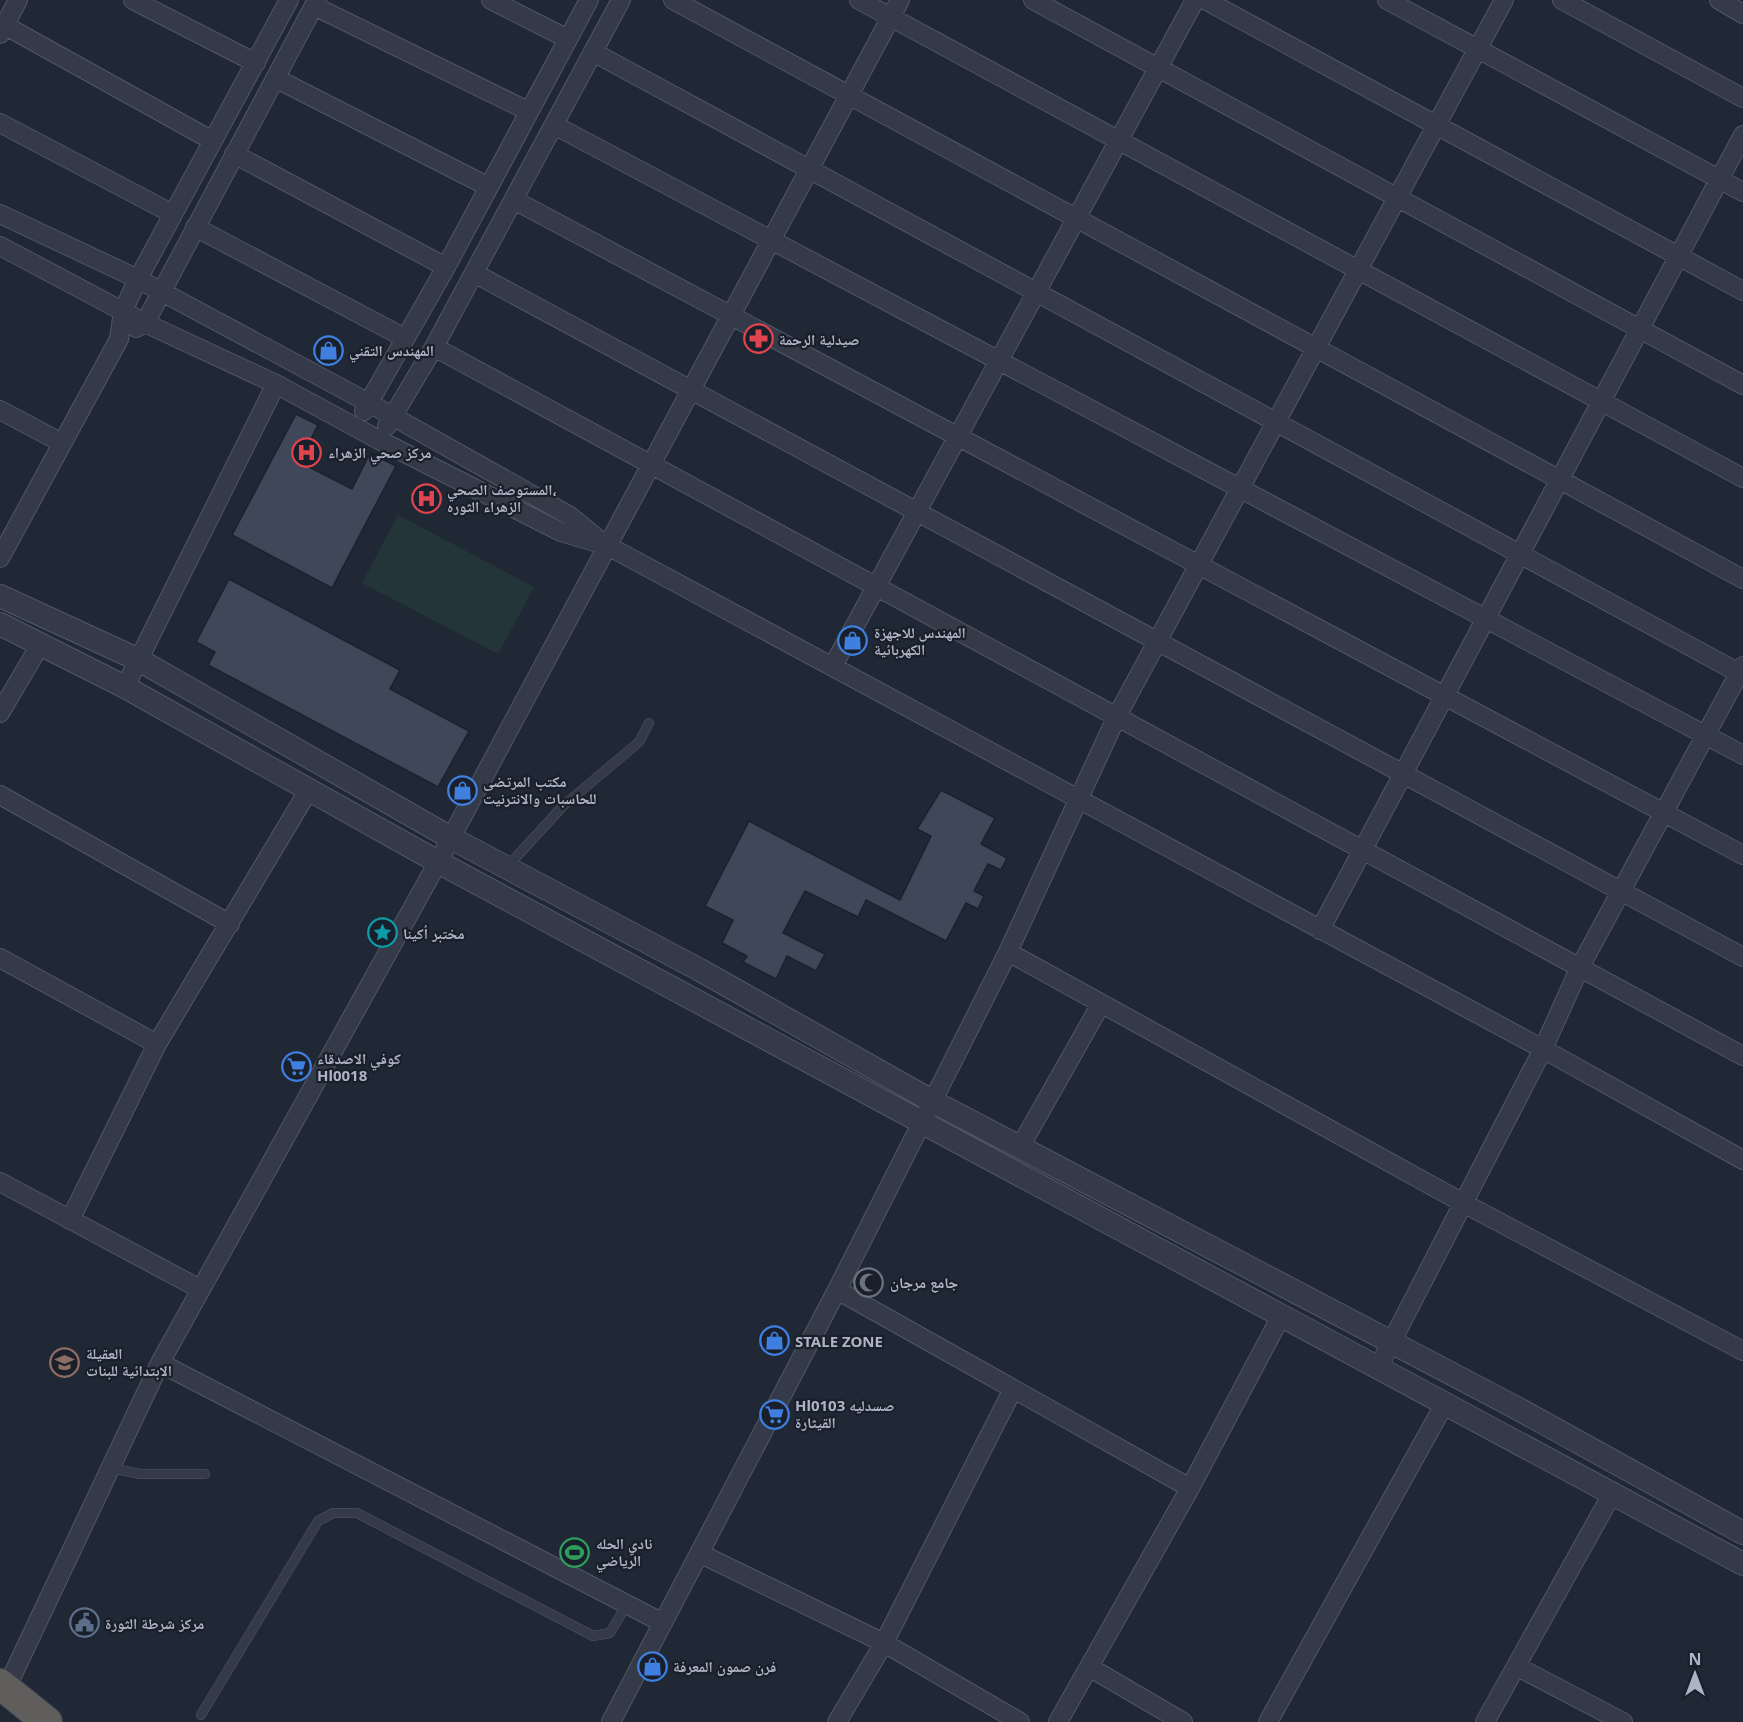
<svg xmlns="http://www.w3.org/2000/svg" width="1743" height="1722" font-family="'Noto Sans','Noto Naskh Arabic',sans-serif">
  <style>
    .green { fill: #233538 }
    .building { fill: #3f4759; stroke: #1b212d; stroke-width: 1.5 }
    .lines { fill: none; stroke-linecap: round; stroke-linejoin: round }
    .service-casing { stroke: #515765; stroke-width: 10 }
    .minor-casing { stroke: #515765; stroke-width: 20 }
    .tertiary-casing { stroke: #515765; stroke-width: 24 }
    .trunk-casing { stroke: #3e4451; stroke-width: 32 }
    .service { stroke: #343a47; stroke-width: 9 }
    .minor { stroke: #343a47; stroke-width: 18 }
    .tertiary { stroke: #343a47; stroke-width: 22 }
    .trunk { stroke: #605e5c; stroke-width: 30 }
    .labels { text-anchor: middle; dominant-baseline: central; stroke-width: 4.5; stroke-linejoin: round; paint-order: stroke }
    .poi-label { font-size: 15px; font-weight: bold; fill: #aeb4c4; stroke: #191f2b; text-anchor: start }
  </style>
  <rect width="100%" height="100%" fill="#202836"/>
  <!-- green -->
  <path class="green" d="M398,515L534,587L498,654L362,583Z"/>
  <!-- building -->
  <path class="building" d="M296,414L318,425L299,462L352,489L370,453L396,466L332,588L232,535Z
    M229,579L400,670L390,689L469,731L438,787L208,665L215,652L196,642Z
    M941,790L995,818L981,844L1007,858L1001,870L988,864L974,891L984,896L978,909L966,903L946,941L866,900L858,917L805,891L783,933L825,954L816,971L787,956L776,979L743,962L747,956L722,943L733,920L705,906L749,821L900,900L931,836L917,829Z"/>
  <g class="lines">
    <defs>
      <path id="service" d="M507,867L563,806L639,742L649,723
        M111,1468L140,1474H205
        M201,1715L318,1521L333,1513H357L593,1636L610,1633L627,1604"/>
      <path id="minor" d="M133,0L256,63
        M491,0L568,39
        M673,0L1743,579
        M859,0L1743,478
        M1033,0L1743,385
        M1205,0L1743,291
        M1387,0L1743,192
        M1562,0L1743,98
        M1719,0L1743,14
        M314,6L528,111
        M4,25L213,141
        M0,34L18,0
        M593,52L1743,675
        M275,78L489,187
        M0,123L173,214
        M554,125L1743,755
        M234,154L446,267
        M514,200L1743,855
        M0,214L138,279L369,403L570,516L599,540
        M195,227L405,338
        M0,246L145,323L276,384L379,440L561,532L608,546L1543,1049L1743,1160
        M474,273L1743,957
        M136,328L145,323L317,0
        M434,347L1743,1056
        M0,410L62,443
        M364,411L446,267L589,0
        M387,426L434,347L621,0
        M0,558L119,339L123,311L138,279L289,0
        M833,666L1195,0
        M125,687L276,384
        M0,713L40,645
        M0,795L230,924
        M1320,930L1743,135
        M1008,952L1465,1204L1743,1351
        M0,958L157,1044
        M1020,1147L1101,1004
        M0,1182L200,1289
        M70,1220L157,1044L308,791
        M837,1290L1190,1488
        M160,1363L663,1623
        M1378,1368L1543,1049L1580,967L1743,666
        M701,1554L884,1643L1020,1722
        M1516,1666L1623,1722
        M1089,1667L1183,1722
        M6,1689L160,1363L438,862L900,0
        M611,1722L837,1290L1008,952L1117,716L1504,0
        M837,1722L884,1643L1013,1389
        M1058,1722L1190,1488L1281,1316
        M1268,1722L1445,1403
        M1485,1722L1613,1492"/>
      <path id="tertiary" d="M0,596L139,660L451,838L700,970L932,1101L1513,1406L1743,1533
        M0,624L125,687L438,862L1743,1564"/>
      <path id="trunk" d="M0,1684L47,1722"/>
    </defs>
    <!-- service casing -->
    <use href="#service" class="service-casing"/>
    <!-- minor casing -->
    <use href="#minor" class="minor-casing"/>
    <!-- tertiary casing -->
    <use href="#tertiary" class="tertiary-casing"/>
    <!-- trunk casing -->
    <use href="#trunk" class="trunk-casing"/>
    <!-- service -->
    <use href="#service" class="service"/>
    <!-- minor -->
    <use href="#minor" class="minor"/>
    <!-- tertiary -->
    <use href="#tertiary" class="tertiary"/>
    <!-- trunk -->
    <use href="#trunk" class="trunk"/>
  </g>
  <!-- icons -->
  <defs>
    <symbol id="pharmacy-ring" viewBox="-11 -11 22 22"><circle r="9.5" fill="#191f2b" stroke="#e0444e" stroke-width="1.5"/><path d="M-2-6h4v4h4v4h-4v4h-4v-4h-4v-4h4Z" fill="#e0444e"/></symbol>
    <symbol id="shop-ring" viewBox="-11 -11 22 22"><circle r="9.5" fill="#191f2b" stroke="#3f7fe0" stroke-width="1.5"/><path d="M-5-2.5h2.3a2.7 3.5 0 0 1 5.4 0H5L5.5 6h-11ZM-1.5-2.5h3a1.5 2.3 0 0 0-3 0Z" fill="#3f7fe0"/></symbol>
    <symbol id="hospital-ring" viewBox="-11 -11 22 22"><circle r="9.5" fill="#191f2b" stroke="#e0444e" stroke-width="1.5"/><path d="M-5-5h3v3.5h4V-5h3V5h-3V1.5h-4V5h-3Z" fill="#e0444e"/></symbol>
    <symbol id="sight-ring" viewBox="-11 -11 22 22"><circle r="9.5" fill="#191f2b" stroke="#0f9aa8" stroke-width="1.5"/><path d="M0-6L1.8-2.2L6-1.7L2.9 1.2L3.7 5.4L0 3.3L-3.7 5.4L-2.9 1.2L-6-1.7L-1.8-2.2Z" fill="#0f9aa8"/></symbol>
    <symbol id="supermarket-ring" viewBox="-11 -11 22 22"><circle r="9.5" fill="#191f2b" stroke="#3f7fe0" stroke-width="1.5"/><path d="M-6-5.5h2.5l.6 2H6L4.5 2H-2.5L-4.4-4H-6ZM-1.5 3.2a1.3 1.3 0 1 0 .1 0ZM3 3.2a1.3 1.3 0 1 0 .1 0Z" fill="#3f7fe0"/></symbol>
    <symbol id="mosque-ring" viewBox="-11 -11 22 22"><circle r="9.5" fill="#191f2b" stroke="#6b7280" stroke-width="1.5"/><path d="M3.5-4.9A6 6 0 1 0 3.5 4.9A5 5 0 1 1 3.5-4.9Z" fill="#6b7280"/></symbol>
    <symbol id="school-ring" viewBox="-11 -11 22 22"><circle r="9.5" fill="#191f2b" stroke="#8d6e63" stroke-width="1.5"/><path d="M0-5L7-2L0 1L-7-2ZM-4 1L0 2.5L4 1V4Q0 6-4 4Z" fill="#8d6e63"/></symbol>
    <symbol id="stadium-ring" viewBox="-11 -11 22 22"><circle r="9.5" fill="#191f2b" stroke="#2e9e5b" stroke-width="1.5"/><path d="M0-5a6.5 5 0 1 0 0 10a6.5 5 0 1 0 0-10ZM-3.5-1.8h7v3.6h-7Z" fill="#2e9e5b"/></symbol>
    <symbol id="civic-ring" viewBox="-11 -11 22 22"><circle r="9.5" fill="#191f2b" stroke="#5c6f8a" stroke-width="1.5"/><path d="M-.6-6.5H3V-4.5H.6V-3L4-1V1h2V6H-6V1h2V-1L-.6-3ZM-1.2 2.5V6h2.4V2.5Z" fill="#5c6f8a"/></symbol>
  </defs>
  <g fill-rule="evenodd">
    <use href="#pharmacy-ring" x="742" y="322" width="33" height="33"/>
    <use href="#shop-ring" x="312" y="334" width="33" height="33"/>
    <use href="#hospital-ring" x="290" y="436" width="33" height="33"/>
    <use href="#hospital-ring" x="410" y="482" width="33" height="33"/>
    <use href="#shop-ring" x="836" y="624" width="33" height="33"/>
    <use href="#shop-ring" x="446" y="774" width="33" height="33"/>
    <use href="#sight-ring" x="366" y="916" width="33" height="33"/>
    <use href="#supermarket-ring" x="280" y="1050" width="33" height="33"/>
    <use href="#mosque-ring" x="852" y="1266" width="33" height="33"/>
    <use href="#shop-ring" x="758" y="1324" width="33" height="33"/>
    <use href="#school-ring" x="48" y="1346" width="33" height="33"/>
    <use href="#supermarket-ring" x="758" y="1398" width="33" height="33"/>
    <use href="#stadium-ring" x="558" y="1536" width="33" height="33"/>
    <use href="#civic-ring" x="68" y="1606" width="33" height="33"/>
    <use href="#shop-ring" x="636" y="1650" width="33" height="33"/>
  </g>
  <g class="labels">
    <!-- poi labels -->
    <g class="poi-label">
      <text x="779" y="339">صيدلية الرحمة</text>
      <text x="349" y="350">المهندس التقني</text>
      <text x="328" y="452">مركز صحي الزهراء</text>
      <text x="447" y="489">المستوصف الصحي،<tspan x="447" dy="17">الزهراء الثوره</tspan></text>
      <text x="874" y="632">المهندس للاجهزة<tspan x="874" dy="17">الكهربائية</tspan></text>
      <text x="483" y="781">مكتب المرتضى<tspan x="483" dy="17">للحاسبات والانترنيت</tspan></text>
      <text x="403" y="933">مختبر أكينا</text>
      <text x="317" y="1058">كوفي الاصدقاء<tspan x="317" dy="17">Hl0018</tspan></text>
      <text x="890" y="1282">جامع مرجان</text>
      <text x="795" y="1341">STALE ZONE</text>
      <text x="86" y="1353">العقيلة<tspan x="86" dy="17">الابتدائية للبنات</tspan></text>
      <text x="795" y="1405">Hl0103 صسدليه<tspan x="795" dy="17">القيثارة</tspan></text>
      <text x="596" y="1543">نادي الحله<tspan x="596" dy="17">الرياضي</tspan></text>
      <text x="105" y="1623">مركز شرطة الثورة</text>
      <text x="673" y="1666">فرن صمون المعرفة</text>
    </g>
  </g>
  <!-- north arrow -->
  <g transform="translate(1695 1674)" stroke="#191f2b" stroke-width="4.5" paint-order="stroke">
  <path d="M0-4.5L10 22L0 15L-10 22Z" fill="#aeb4c4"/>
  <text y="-9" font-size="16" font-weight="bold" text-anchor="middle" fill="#aeb4c4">N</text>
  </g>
</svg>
